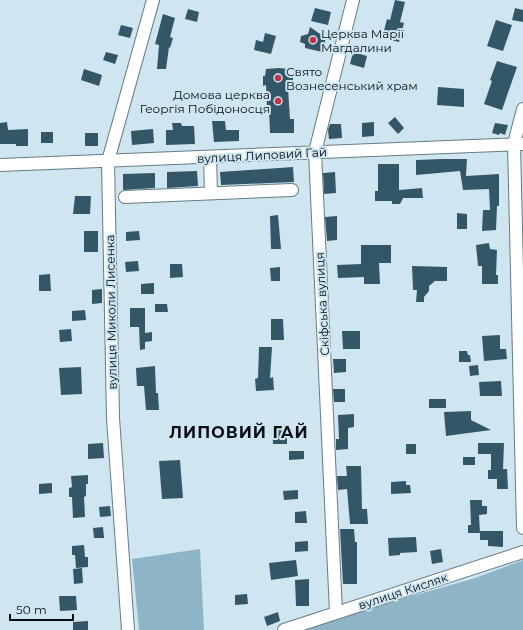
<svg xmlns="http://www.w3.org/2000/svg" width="523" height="630" font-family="Montserrat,sans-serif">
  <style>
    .forest { fill: #8eb5c7 }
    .building { fill: #335767 }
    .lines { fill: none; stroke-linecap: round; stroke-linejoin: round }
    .minor-casing { stroke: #667b85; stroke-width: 14 }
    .minor { stroke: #fff; stroke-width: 12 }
    .poi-dot { fill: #c43349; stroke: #cfe6f1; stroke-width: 1.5 }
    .labels { text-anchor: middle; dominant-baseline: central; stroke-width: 4; stroke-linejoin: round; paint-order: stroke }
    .poi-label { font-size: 12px; fill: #060d11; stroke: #cfe6f1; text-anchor: start }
    .street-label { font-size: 12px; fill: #060d11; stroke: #cfe6f1 }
    .district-label { font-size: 16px; font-weight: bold; letter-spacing: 1px; fill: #060d11; stroke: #cfe6f1 }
  </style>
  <rect width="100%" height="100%" fill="#cfe6f1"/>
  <!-- forest -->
  <path class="forest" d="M200,549L204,630H139L132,559Z
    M523,560V630H294L475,578Z"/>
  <!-- building -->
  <path class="building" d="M395,0L405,2L400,22L404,23L399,42L382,38L387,19L390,20Z
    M315,8L331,12L328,25L311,21Z
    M515,8L523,10V22L512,20Z
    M188,9L199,12L197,22L185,19Z
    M163,14L175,18L170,37L173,38L170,48L169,47L166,69H157L159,45L155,44Z
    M496,20L512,25L503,51L487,46Z
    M121,25L133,28L130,38L118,35Z
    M310,27L326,38L322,52L305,48V44L300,42L301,36L308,34Z
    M265,33L276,36L271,54L254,50L256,40L263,42Z
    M106,52L118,55L115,64L103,60Z
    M353,52L367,56L364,68L350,64Z
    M497,61L517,67L502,110L484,104L492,81L490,80Z
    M279,68L289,69V73L293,75V80L290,83V88H288L290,119H294V133H270L269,109H267L266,85L263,86V76H265L266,69Z
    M84,69L102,75L99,86L81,80Z
    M438,87L464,89V107L437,105Z
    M395,117L404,128L398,134L388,123Z
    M212,121H225L226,130H239V141L214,142Z
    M7,122L8,130L28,129V146H16V144H0V123Z
    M374,122V136L362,137V123Z
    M172,123H181L182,126H194L195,144L166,145V130H173Z
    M495,123L508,125L505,135L500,133L499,135L492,133Z
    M330,124H341L342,138L329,139L328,130Z
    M153,129L154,143L132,145L131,131Z
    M41,132H53V143H41Z
    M85,133H98V146H85Z
    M442,159H467L466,176L499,174V206H497L496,230L482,231L483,210H490L489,189L463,190L460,171L416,175V160Z
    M378,164H399V190L422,188L423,198H403L400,204H392V201H375V191H378Z
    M293,167L294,182L221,185L220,172Z
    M197,171L198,186L167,188V172Z
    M335,172L336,193L324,194L323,173Z
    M155,173V188L123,190V174Z
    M75,196H91L90,214H73Z
    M457,213L467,214V229H457Z
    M278,215L281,249H271L270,216Z
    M337,216V240L327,241L325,217Z
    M84,231H98V252H84Z
    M139,231L140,240L126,241V232Z
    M489,243L490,249L497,250L496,275H498V284H482V266H478L476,245Z
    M361,245H391V263H379L380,284H364V277L338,278L337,265L361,264Z
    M138,261L139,271L126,272L125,262Z
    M170,264H182L183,277L170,278Z
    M412,266L447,267V281H435L429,286V291L424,297V302H416L417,290H413Z
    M280,267V281H271L270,268Z
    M50,274L51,291H39V275Z
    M154,283V294H141V284Z
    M102,289V303L92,304V290Z
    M155,304H167L168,312H155Z
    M130,308H145V333L152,332V341L145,342V349L140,350L139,327H130Z
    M85,310L86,320L72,321V311Z
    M271,319H283L284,340H271Z
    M71,329L72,341L60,342L59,330Z
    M342,331H360V349H343Z
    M500,335V349H506L507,359L484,361L482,336Z
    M259,347H272L270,378L273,377L274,390L256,391L255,379L258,378Z
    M459,351H467L468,355H470L471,362H459Z
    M333,359H346V372L334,373Z
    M478,365L479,375L470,376L469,366Z
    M155,366L156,393H158L159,410H146L144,386H137L136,368Z
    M81,367L82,394L61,395L59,368Z
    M501,381L502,396H480L479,382Z
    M333,389H345V402H334Z
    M429,399H446V408H429Z
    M471,411V420L491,430L446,436L444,412Z
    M354,414V427L348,428V449L336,450V439H339L338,415Z
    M272,425H287V444H273Z
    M103,443L104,458L88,459V444Z
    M478,443H504L503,469H507L508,489H497V479H488V470H491V454H478Z
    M406,444H416V454H406Z
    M289,451H304V459L289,460Z
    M463,457H475V465H463Z
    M180,460L183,498L162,499L159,461Z
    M346,466H361L362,509H367L368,524H350L347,489L338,490L337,476H347Z
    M88,475V484H86V496L84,497L85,517L73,518L72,497H69V488L72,487L71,476Z
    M406,481V485H410L411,493L391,494V482Z
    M52,483V493L39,494V484Z
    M298,490V499L284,500L283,491Z
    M470,500H482V506H487V514L479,515L480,533H468V525H471Z
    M110,506L111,516L100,517L99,507Z
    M306,511L307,523H295V512Z
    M103,527L104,538H94L93,528Z
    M340,529H354L355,542H357V584H343Z
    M480,531H503V547L488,546V540H480Z
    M416,537L417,552L400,553V555L389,556L388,538Z
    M308,541V551L295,552V542Z
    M84,545L85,557H88V567L76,568L75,555H72V546Z
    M441,549L443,562L432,564L430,551Z
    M296,560L298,576L271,580L269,563Z
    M82,568L83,583L74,584L73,569Z
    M309,579V606H296L295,580Z
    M247,594L248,604L235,605V595Z
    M59,596H76L77,610L60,611Z
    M278,612L280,621L267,626L264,617Z
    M88,621V630H73V622Z"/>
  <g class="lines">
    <defs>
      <path id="minor" d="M523,109L514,144L523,528
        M210,157L211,193
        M0,165L523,144
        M125,197L292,190
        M336,613L315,152L353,0
        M128,630L113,418L108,161L153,0
        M284,630L523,552"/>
    </defs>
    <!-- minor casing -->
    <use href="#minor" class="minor-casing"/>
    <!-- minor -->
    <use href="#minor" class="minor"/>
  </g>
  <!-- markers -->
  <g class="poi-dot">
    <circle cx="313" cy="40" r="4"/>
    <circle cx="278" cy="78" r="4"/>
    <circle cx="278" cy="101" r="4"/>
  </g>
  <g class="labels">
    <!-- poi labels -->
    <g class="poi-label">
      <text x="321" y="33">Церква Марії<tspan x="321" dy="14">Магдалини</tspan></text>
      <text x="286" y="71">Свято<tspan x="286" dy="14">Вознесенський храм</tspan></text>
      <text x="270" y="94" text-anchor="end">Домова церква<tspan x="270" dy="14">Георгія Побідоносця</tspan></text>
    </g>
    <!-- street labels -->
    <g class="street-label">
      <text transform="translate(262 155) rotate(-3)">вулиця Липовий Гай</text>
      <text transform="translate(322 304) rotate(-93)">Скіфська вулиця</text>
      <text transform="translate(111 312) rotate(-91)">вулиця Миколи Лисенка</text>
      <text transform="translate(403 591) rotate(-18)">вулиця Кисляк</text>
    </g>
    <!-- district labels -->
    <g class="district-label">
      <text x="239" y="432">ЛИПОВИЙ ГАЙ</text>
    </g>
  </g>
  <!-- scale -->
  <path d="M10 614v6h63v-6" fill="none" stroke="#060d11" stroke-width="2"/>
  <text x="16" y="614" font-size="12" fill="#060d11" stroke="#cfe6f1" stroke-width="3" paint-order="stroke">50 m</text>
</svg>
